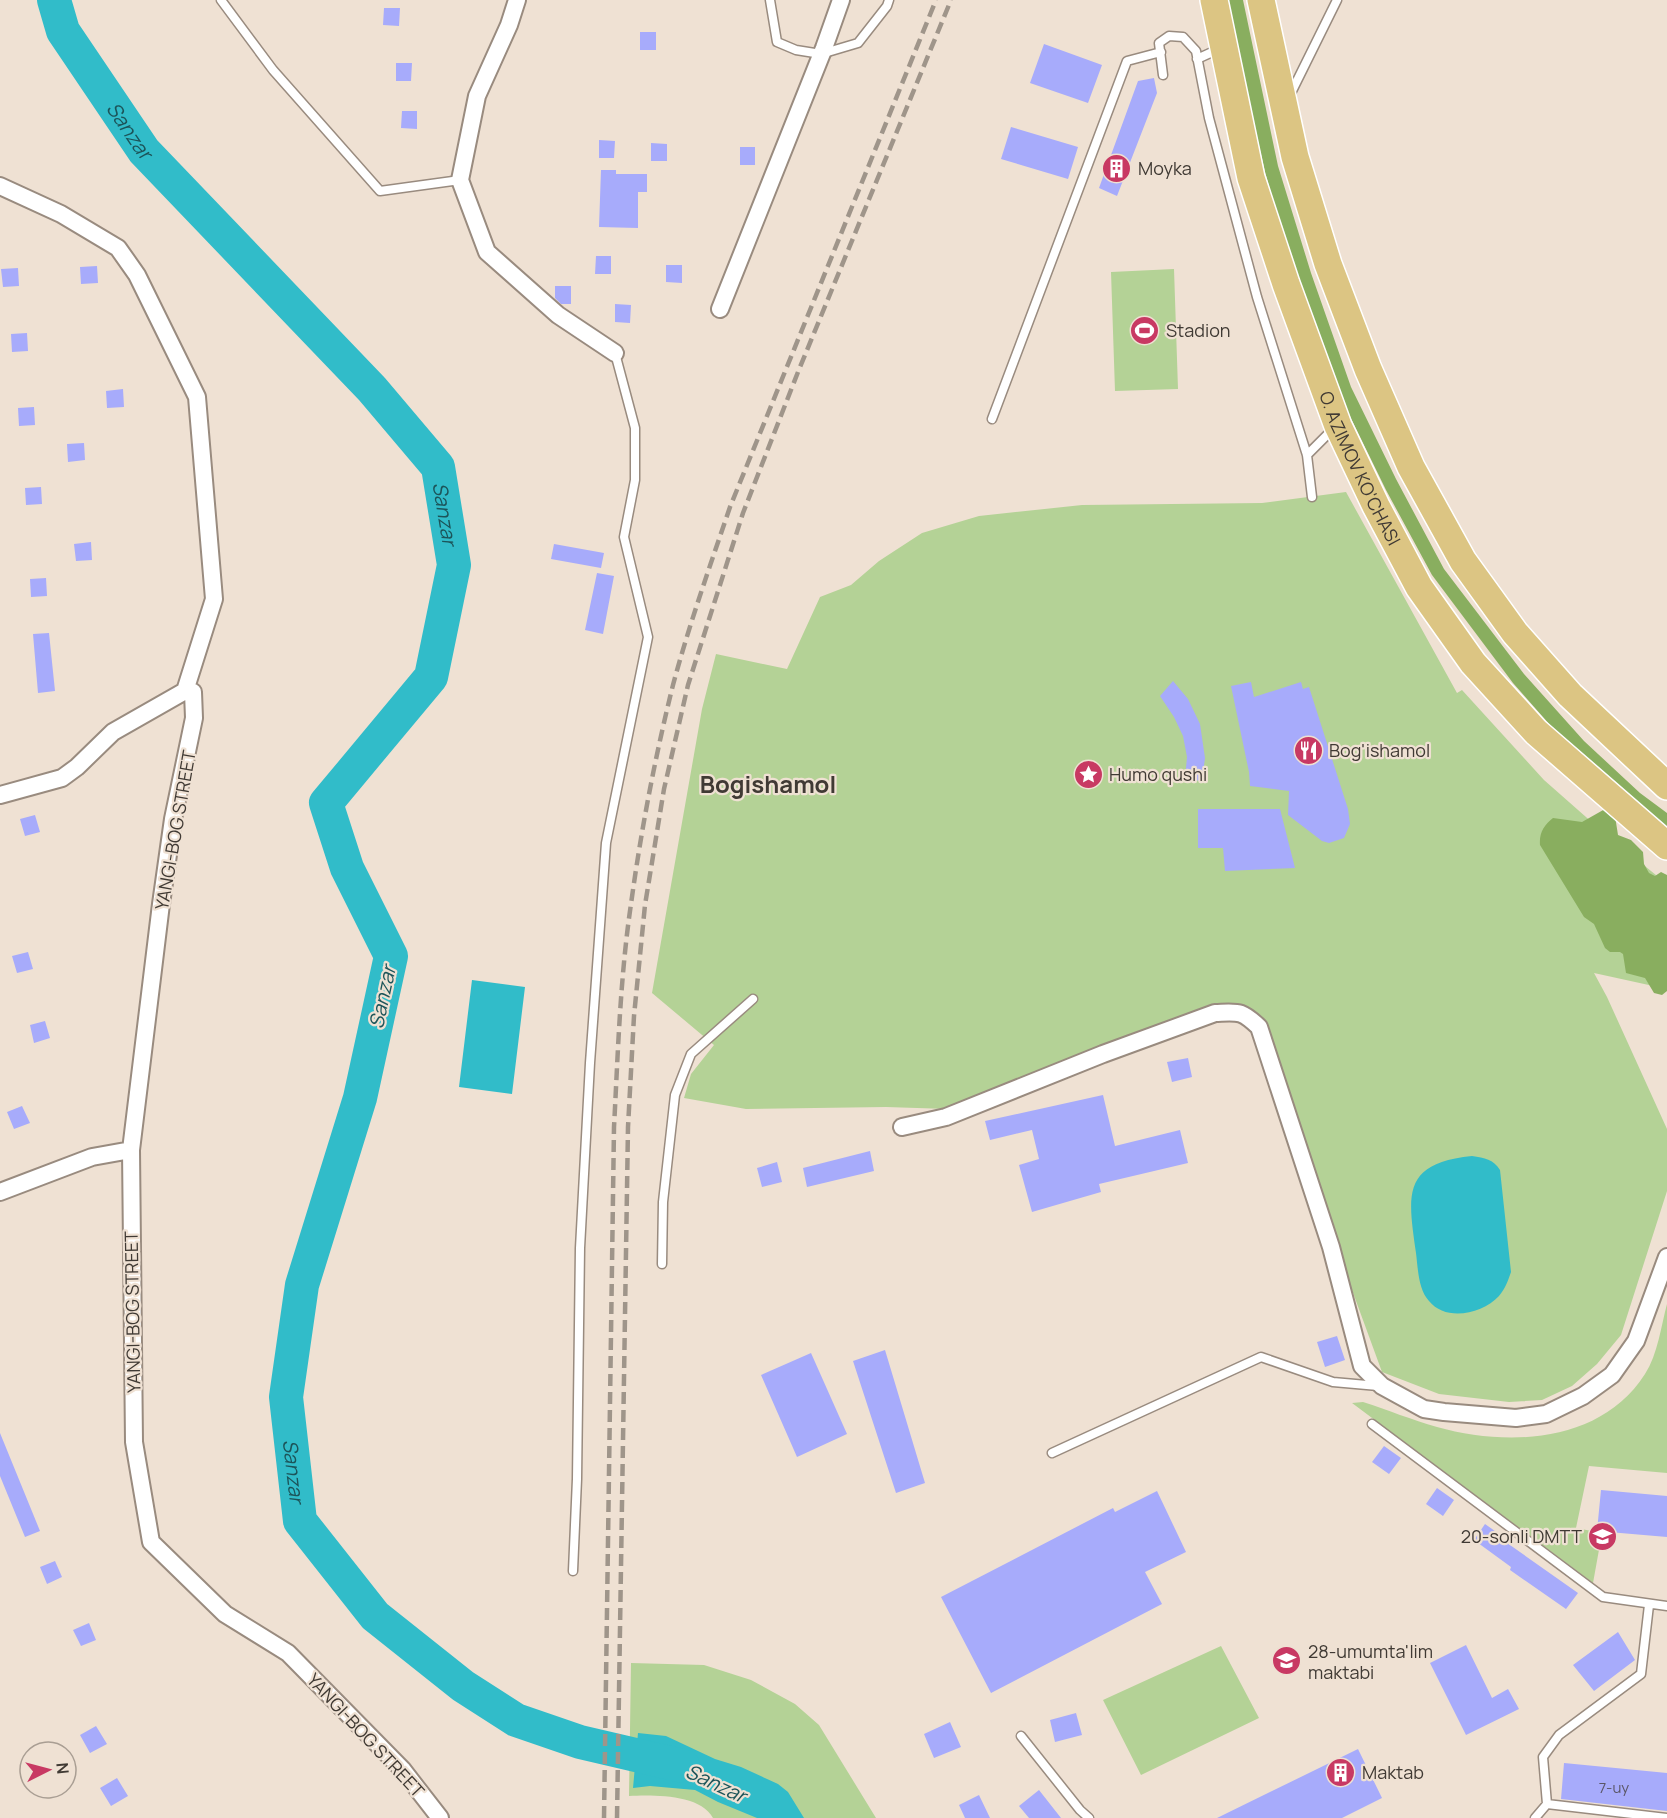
<svg xmlns="http://www.w3.org/2000/svg" width="1667" height="1818" font-family="Manrope,sans-serif">
  <style>
    .green { fill: #b4d296 }
    .forest { fill: #89ae5f }
    .water { fill: #31bcc9 }
    .lines { fill: none; stroke-linecap: round; stroke-linejoin: round }
    .river { stroke: #31bcc9; stroke-width: 34 }
    .building { fill: #a7abfb }
    .lane-casing { stroke: #998b7f; stroke-width: 11 }
    .street-casing { stroke: #998b7f; stroke-width: 20 }
    .primary-casing { stroke: #fff; stroke-width: 30 }
    .lane { stroke: #fff; stroke-width: 8 }
    .street { stroke: #fff; stroke-width: 16 }
    .primary { stroke: #dcc583; stroke-width: 27 }
    .rail { stroke: #9f958a; stroke-width: 4.5; stroke-dasharray: 12 6; stroke-linecap: butt }
    .labels { text-anchor: middle; dominant-baseline: central; stroke-width: 4.5; stroke-linejoin: round; paint-order: stroke }
    .number-label { font-size: 15px; fill: #5a5666 }
    .poi-label { font-size: 18px; fill: #403a34; stroke: #efe1d3; text-anchor: start }
    .street-label { font-size: 18px; fill: #403a34; stroke: #efe1d3 }
    .water-label { font-size: 20px; font-style: italic; fill: #1c5459; stroke: #efe1d3 }
    .district-label { font-size: 24px; font-weight: bold; fill: #403a34; stroke: #efe1d3 }
  </style>
  <rect width="100%" height="100%" fill="#efe1d3"/>
  <!-- green -->
  <path class="green" d="M1174,269L1178,389L1115,391L1111,272Z
    M1346,492L1457,693L1462,690L1544,780L1603,832L1667,884V989L1594,973L1607,997L1667,1129V1191L1621,1335L1597,1364L1572,1386L1542,1400L1509,1402L1439,1394L1382,1372L1352,1290L1264,1019C1244,1002 1237,1002 1212,1007L948,1109L886,1107L746,1109L684,1098L691,1074L714,1045L652,993L702,709L716,654L787,669L820,597L851,585L879,561L922,533L979,516L1082,505L1262,503Z
    M1667,1304V1473L1589,1466L1576,1528L1602,1533L1593,1583L1352,1403L1363,1402C1388,1410 1412,1420 1437,1427C1509,1447 1601,1443 1645,1374C1658,1354 1661,1326 1667,1304Z
    M1221,1646L1259,1718L1141,1775L1103,1700Z
    M631,1663L704,1665L751,1680L795,1704L819,1725L876,1818H713C700,1794 653,1795 629,1796Z"/>
  <!-- forest -->
  <path class="forest" d="M1226,0H1243L1278,166L1311,273L1351,387L1396,479L1444,569L1524,674L1584,741L1640,793L1667,813V831L1572,750L1513,683L1432,575L1386,490L1339,394L1295,279L1265,172Z
    M1605,809L1615,816L1618,835L1631,840L1643,852L1644,864L1649,873L1655,876L1661,872L1667,875V991L1662,995L1654,993L1645,978L1626,973L1623,954L1620,952H1610L1605,948L1594,924L1584,917L1540,845C1539,833 1544,825 1553,818L1582,822Z"/>
  <!-- water -->
  <path class="water" d="M472,980L525,987L512,1094L459,1087Z
    M1472,1156C1485,1158 1493,1159 1500,1170L1511,1272C1508,1281 1505,1289 1499,1296C1482,1314 1446,1322 1429,1301C1418,1289 1418,1268 1416,1253C1408,1196 1401,1163 1472,1156Z
    M638,1733L666,1736L715,1759L741,1767L778,1784L788,1792L804,1818H757L718,1802L695,1790L650,1786L633,1788Z"/>
  <g class="lines">
    <!-- river -->
    <path class="river" id="s1" d="M54,0L63,31L144,151L372,389L438,467L454,565L431,677L326,803L347,868L391,956L360,1098L302,1285L286,1397L300,1521L375,1616L463,1686L516,1720L580,1742L683,1766"/>
  </g>
  <!-- building -->
  <path class="building" d="M384,8H400L399,26L383,25Z
    M640,32H656V50H640Z
    M1044,44L1102,65L1088,103L1030,83Z
    M396,63H412L411,81H396Z
    M1154,78L1157,93L1117,196L1099,188L1138,81Z
    M402,111H417V129L401,128Z
    M1011,127L1078,147L1068,179L1001,159Z
    M599,140L615,141L614,158H599Z
    M651,143L667,144V161H651Z
    M740,147H755V165H740Z
    M601,170H616V174H647V192H638V228L599,227Z
    M596,256H611V274H595Z
    M666,265H682V283L666,282Z
    M97,266L98,283L81,284L80,267Z
    M18,268L19,286L3,287L1,269Z
    M555,286H571V304H561L555,298Z
    M615,304L631,305L630,323L615,322Z
    M27,333L28,351L12,352L11,334Z
    M123,389L124,407L107,408L106,391Z
    M34,407L35,425L19,426L18,408Z
    M84,443L85,460L68,462L67,444Z
    M41,487L42,504L26,505L25,488Z
    M91,542L92,560L76,561L74,544Z
    M554,544L604,553L601,568L551,559Z
    M597,573L614,576L603,634L585,630Z
    M46,578L47,596L31,597L30,579Z
    M49,633L55,691L38,693L33,634Z
    M1173,681L1188,699L1200,724L1205,758L1202,781L1185,779L1187,757L1183,736L1174,717L1160,696Z
    M1251,682L1254,697L1301,682L1303,689L1309,687L1348,809L1350,824L1344,838L1329,843L1322,841L1288,815L1289,791L1250,786L1249,772L1231,686Z
    M1198,809H1280L1295,868L1225,871L1223,848H1198Z
    M35,815L40,832L25,836L20,819Z
    M28,952L33,969L17,973L12,956Z
    M45,1021L50,1038L34,1043L30,1025Z
    M1188,1058L1192,1077L1172,1082L1167,1062Z
    M1103,1095L1115,1146L1180,1130L1188,1163L1099,1184L1101,1192L1032,1212L1019,1165L1039,1159L1032,1130L990,1140L985,1121Z
    M22,1106L30,1123L14,1129L7,1112Z
    M870,1151L874,1171L807,1187L803,1168Z
    M777,1162L782,1182L762,1187L757,1168Z
    M1337,1336L1345,1360L1325,1367L1317,1342Z
    M885,1350L925,1483L896,1493L853,1361Z
    M811,1353L847,1434L797,1457L761,1375Z
    M0,1433L40,1531L25,1537L0,1476Z
    M1384,1446L1401,1458L1389,1474L1372,1462Z
    M1437,1488L1454,1500L1443,1516L1426,1504Z
    M1601,1490L1667,1496V1537L1597,1531Z
    M1157,1491L1186,1552L1145,1572L1162,1604L991,1693L941,1597L1113,1508L1115,1512Z
    M1485,1524L1502,1536L1500,1538L1578,1593L1566,1609L1510,1570L1511,1567L1474,1540Z
    M55,1561L62,1577L47,1584L40,1567Z
    M89,1623L96,1640L81,1646L73,1630Z
    M1618,1632L1635,1660L1594,1691L1573,1665Z
    M1466,1645L1492,1698L1508,1689L1519,1709L1466,1735L1430,1663Z
    M1076,1713L1082,1735L1055,1742L1050,1720Z
    M950,1722L961,1747L934,1758L924,1734Z
    M96,1726L107,1744L90,1753L80,1735Z
    M1358,1749L1382,1798L1342,1818H1217Z
    M1564,1763L1667,1773V1811L1561,1799Z
    M117,1778L128,1796L111,1806L100,1788Z
    M1039,1790L1061,1818H1029L1019,1806Z
    M979,1795L990,1818H965L959,1805Z"/>
  <g class="lines">
    <defs>
      <path id="lane" d="M221,0L273,70L380,191L460,180
        M770,0L777,42L796,50L821,54L858,43L887,6L889,0
        M1197,59L1221,48
        M1163,75L1159,43L1169,36L1183,37L1196,51L1209,118L1257,297L1307,455L1312,497
        M1289,97L1337,0
        M992,419L1127,61L1161,52
        M1307,455L1334,428
        M662,1264L663,1202L675,1095L691,1054L753,999
        M1372,1424L1603,1597L1667,1606
        M1052,1453L1261,1357L1333,1382L1378,1386
        M573,1571L577,1479L580,1248L590,1063L606,843L648,637L624,537L635,480V428L615,353
        M1021,1736L1080,1810L1089,1818
        M1547,1804L1667,1818
        M1535,1818L1547,1804L1543,1757L1559,1735L1641,1674L1649,1605"/>
      <path id="street" d="M517,0L509,25L477,96L460,180L487,252L558,315L615,353
        M0,186L61,214L118,248L137,275L197,397L214,599L185,691
        M720,309L824,48L841,0
        M185,691L193,692L194,718L173,819L161,904L131,1150L134,1442L151,1542L225,1614L288,1653L402,1769L440,1818
        M0,795L62,778L77,767L113,732L185,691
        M902,1127L946,1117L1103,1054L1215,1013C1239,1012 1241,1010 1259,1027L1331,1247L1362,1366L1382,1386L1424,1409L1444,1412L1516,1418L1546,1414L1583,1396L1612,1375L1636,1341L1667,1257
        M0,1192L92,1157L131,1150"/>
      <g id="primary">
        <path id="s2" d="M1214,0L1251,178L1286,284L1338,426L1376,506L1419,587L1473,663L1536,732L1667,846"/>
        <path d="M1261,0L1295,157L1328,264L1368,369L1411,467L1463,561L1515,633L1570,695L1667,786"/>
      </g>
    </defs>
    <!-- lane casing -->
    <use href="#lane" class="lane-casing"/>
    <!-- street casing -->
    <use href="#street" class="street-casing"/>
    <!-- primary casing -->
    <use href="#primary" class="primary-casing"/>
    <!-- lane -->
    <use href="#lane" class="lane"/>
    <!-- street -->
    <use href="#street" class="street"/>
    <!-- primary -->
    <use href="#primary" class="primary"/>
    <!-- rail -->
    <path class="rail" d="M604,1818L614,1127C618,1053 620,978 631,904C641,831 655,757 673,685C689,625 710,566 730,507L936,0
      M617,1818L628,1127L634,1016L645,905L664,789L688,685L743,513L798,372L951,0"/>
  </g>
  <!-- icons -->
  <defs>
    <symbol id="building-disc" viewBox="-11 -11 22 22"><circle r="9.5" fill="#c83963" stroke="#efe1d3"/><path d="M-4-6H4V6H1V3H-1V6H-4ZM-2.5-4.3h1.7v1.8h-1.7ZM.8-4.3h1.7v1.8H.8ZM-2.5-1h1.7V.8h-1.7ZM.8-1h1.7V.8H.8Z" fill="#fff"/></symbol>
    <symbol id="stadium-disc" viewBox="-11 -11 22 22"><circle r="9.5" fill="#c83963" stroke="#efe1d3"/><path d="M0-5a6.5 5 0 1 0 0 10a6.5 5 0 1 0 0-10ZM-3.5-1.8h7v3.6h-7Z" fill="#fff"/></symbol>
    <symbol id="restaurant-disc" viewBox="-11 -11 22 22"><circle r="9.5" fill="#c83963" stroke="#efe1d3"/><path d="M-5-6h1v4h1v-4h1v4h1v-4h1v5L-1.5 .5V6h-2V.5L-5-1ZM5-6V6H3V1.5H1.5Q1.5-4 5-6Z" fill="#fff"/></symbol>
    <symbol id="sight-disc" viewBox="-11 -11 22 22"><circle r="9.5" fill="#c83963" stroke="#efe1d3"/><path d="M0-6L1.8-2.2L6-1.7L2.9 1.2L3.7 5.4L0 3.3L-3.7 5.4L-2.9 1.2L-6-1.7L-1.8-2.2Z" fill="#fff"/></symbol>
    <symbol id="school-disc" viewBox="-11 -11 22 22"><circle r="9.5" fill="#c83963" stroke="#efe1d3"/><path d="M0-5L7-2L0 1L-7-2ZM-4 1L0 2.5L4 1V4Q0 6-4 4Z" fill="#fff"/></symbol>
  </defs>
  <g fill-rule="evenodd">
    <use href="#building-disc" x="1100" y="152" width="33" height="33"/>
    <use href="#stadium-disc" x="1128" y="314" width="33" height="33"/>
    <use href="#restaurant-disc" x="1292" y="734" width="33" height="33"/>
    <use href="#sight-disc" x="1072" y="758" width="33" height="33"/>
    <use href="#school-disc" x="1586" y="1520" width="33" height="33"/>
    <use href="#school-disc" x="1270" y="1644" width="33" height="33"/>
    <use href="#building-disc" x="1324" y="1756" width="33" height="33"/>
  </g>
  <g class="labels">
    <!-- number labels -->
    <g class="number-label">
      <text x="1614" y="1787">7-uy</text>
    </g>
    <!-- poi labels -->
    <g class="poi-label">
      <text x="1138" y="168">Moyka</text>
      <text x="1166" y="330">Stadion</text>
      <text x="1329" y="750">Bog'ishamol</text>
      <text x="1109" y="774">Humo qushi</text>
      <text x="1582" y="1536" text-anchor="end">20-sonli DMTT</text>
      <text x="1308" y="1651">28-umumta'lim<tspan x="1308" dy="21">maktabi</tspan></text>
      <text x="1362" y="1772">Maktab</text>
    </g>
    <!-- street labels -->
    <g class="street-label">
      <text stroke="none"><textPath href="#s2" startOffset="492">O. AZIMOV KO'CHASI</textPath></text>
      <text transform="translate(175 830) rotate(-80)">YANGI-BOG STREET</text>
      <text transform="translate(132 1312) rotate(-91)">YANGI-BOG STREET</text>
      <text transform="translate(366 1735) rotate(47)">YANGI-BOG STREET</text>
    </g>
    <!-- water labels -->
    <g class="water-label">
      <text stroke="none"><textPath href="#s1" startOffset="152">Sanzar</textPath></text>
      <text stroke="none"><textPath href="#s1" startOffset="656">Sanzar</textPath></text>
      <text transform="translate(382 997) rotate(-78)">Sanzar</text>
      <text stroke="none"><textPath href="#s1" startOffset="1682">Sanzar</textPath></text>
      <text transform="translate(716 1783) rotate(25)">Sanzar</text>
    </g>
    <!-- district labels -->
    <g class="district-label">
      <text x="768" y="783">Bogishamol</text>
    </g>
  </g>
  <!-- north arrow -->
  <g transform="translate(48 1770) rotate(84)"><circle r="28" fill="#efe1d3" stroke="#a99e93" stroke-width="1.5"/>
  <path d="M0-4.5L10 22L0 15L-10 22Z" fill="#c83963"/>
  <text y="-9" font-size="16" font-weight="bold" text-anchor="middle" fill="#403a34">N</text>
  </g>
</svg>
